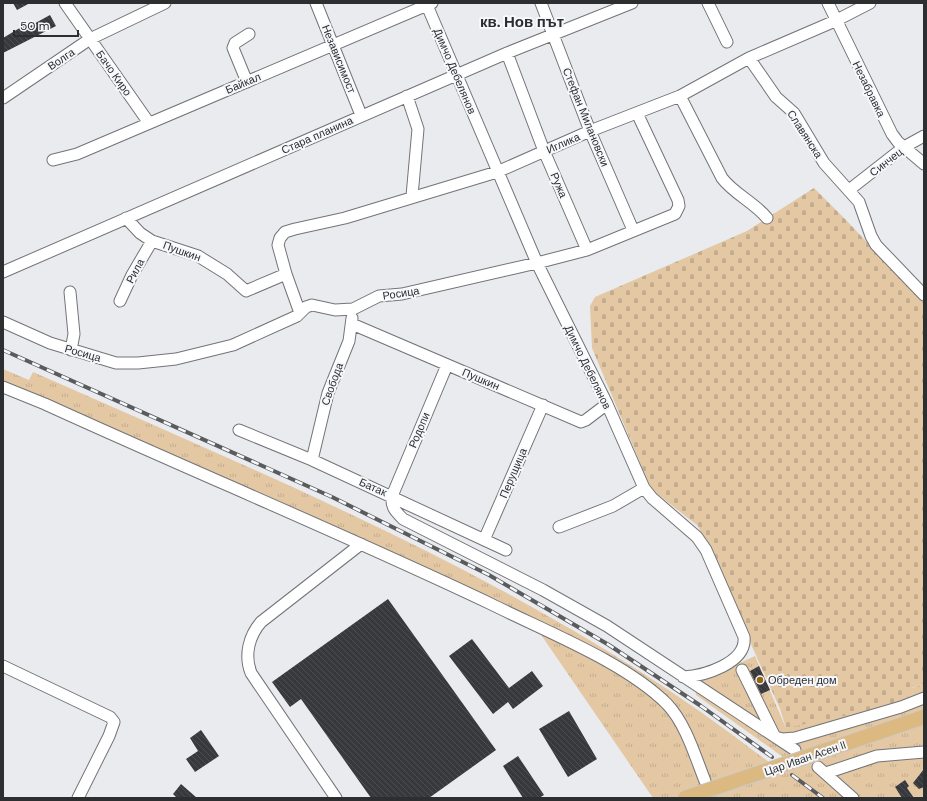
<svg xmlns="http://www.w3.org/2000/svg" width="927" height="801" font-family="'DM Sans',sans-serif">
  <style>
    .grass { fill: url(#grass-tufts) }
    .cemetery { fill: url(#cemetery-stones) }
    .building { fill: url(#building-back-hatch) }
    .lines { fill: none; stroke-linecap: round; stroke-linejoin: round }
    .minor-casing { stroke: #727477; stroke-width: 13 }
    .minor { stroke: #fff; stroke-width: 11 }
    .rail-casing { stroke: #595b5c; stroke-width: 4 }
    .rail { stroke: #f6f8fc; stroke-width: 2.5; stroke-dasharray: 8; stroke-linecap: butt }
    .major-bridge-casing { stroke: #c8c9c9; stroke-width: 16; stroke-linecap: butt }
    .major-bridge { stroke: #ddb982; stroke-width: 14 }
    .poi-dot { fill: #946414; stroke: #f6f8fc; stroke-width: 1.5 }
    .labels { text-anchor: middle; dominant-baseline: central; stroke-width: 4; stroke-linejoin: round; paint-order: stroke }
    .street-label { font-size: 11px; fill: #2d2e2f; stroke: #f6f8fc }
    .poi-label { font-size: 11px; fill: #2d2e2f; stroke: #f6f8fc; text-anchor: start }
    .district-label { font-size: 15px; font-weight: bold; fill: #2d2e2f; stroke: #f6f8fc }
  </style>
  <defs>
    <pattern id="grass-tufts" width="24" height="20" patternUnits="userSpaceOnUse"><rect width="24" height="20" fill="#e4c8a4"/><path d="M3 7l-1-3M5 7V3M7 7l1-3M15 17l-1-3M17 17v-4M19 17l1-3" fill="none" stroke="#c4ac8e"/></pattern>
    <pattern id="cemetery-stones" width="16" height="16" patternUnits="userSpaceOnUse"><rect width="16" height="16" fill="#e4c8a4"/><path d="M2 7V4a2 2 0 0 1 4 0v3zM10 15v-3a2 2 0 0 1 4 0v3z" fill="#c4ac8e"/></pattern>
    <pattern id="building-back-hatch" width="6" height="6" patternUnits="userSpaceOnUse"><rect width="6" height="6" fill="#38393c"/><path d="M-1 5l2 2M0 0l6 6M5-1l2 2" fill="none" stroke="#4c4d50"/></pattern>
  </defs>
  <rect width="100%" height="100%" fill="#e9ebef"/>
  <!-- grass -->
  <path class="grass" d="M3,369L29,380L33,372C290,486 552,591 775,767L790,762L696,695L694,684L755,656L786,728L924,684V798H653L535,626L3,387Z"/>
  <!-- cemetery -->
  <path class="cemetery" d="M814,188L847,221L924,303V684L911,688L912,694L886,707L786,728L780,709L698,526L651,489L592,348L590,306L595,297L747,231Z"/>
  <!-- building -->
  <path class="building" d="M13,3H30L17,10Z
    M50,15L56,26L3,53V38L28,23L30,26Z
    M388,599L496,750L429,798H371L301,699L290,707L272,682Z
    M472,639L509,688L532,671L543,686L513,709L508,702L493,714L449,656Z
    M759,666L770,690L761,694L750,671Z
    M569,711L597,759L568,777L539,729Z
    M201,730L219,756L195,772L186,759L198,751L190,738Z
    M518,756L544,795L539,798H523L503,766Z
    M924,769V787L919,789L913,783Z
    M905,780L909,786L907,788L914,798H902L895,787Z
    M181,784L197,798H177L173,794Z"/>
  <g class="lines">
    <defs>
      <path id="minor" d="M65,3L149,123
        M316,3L361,115
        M426,3L537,263L607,404L644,488L652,498L697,537L706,550L744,637C747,663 704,676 683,677
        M541,3L590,131L633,230
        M708,3L727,42
        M828,3L892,134L898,142L924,164
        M507,53L544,151L587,250
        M749,58L776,97L794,113L824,163L859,202L871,236L876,245L924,295
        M247,82L233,48L235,43L249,34
        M407,96L418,129L412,196
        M680,96L722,178C734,194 754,202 767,218
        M3,98L90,39L165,3
        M53,160L77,154L432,3
        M849,190L904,147L924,136
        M126,218L140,233L152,241L198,256L227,274L246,291L286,274L300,313
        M3,272L507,53L632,3
        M286,274L278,245L280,238L285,232L295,229L345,218L497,172L590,131L680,96L749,58L835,21L870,3
        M70,292L74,334L71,350
        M120,301L132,275L152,241
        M3,322L50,343L116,363H138L176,359L233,345L297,316L306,307L312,305L335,310L353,309L379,296L402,294L537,263L587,250L675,214L679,206L678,200L637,113
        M352,324L581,422L586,420L607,404
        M447,365L392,496C391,507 395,511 403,519L543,590L607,626L795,750
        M3,387L45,404C194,472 344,534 491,604C545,631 625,662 667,704C686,724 695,756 705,781
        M239,430L312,460L506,550
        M312,460L328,393L349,341L352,318
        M559,527L613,506L644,488
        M484,540L543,405
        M3,666L110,717L114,722L109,736L78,798
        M742,670L775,737L783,739L795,738L901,707L924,698
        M818,767L853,798
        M826,773L877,756L924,752
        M336,798L251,673C244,655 249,636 261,622L361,544"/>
    </defs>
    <!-- minor casing -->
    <use href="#minor" class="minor-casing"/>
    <!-- minor -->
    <use href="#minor" class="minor"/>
    <defs>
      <path id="rail" d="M3,350L332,497L489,575L609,645L701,706L772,757
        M792,775L823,798"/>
    </defs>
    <!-- rail casing -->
    <use href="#rail" class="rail-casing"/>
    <!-- rail -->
    <use href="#rail" class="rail"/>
    <defs>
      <path id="major-bridge" d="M685,798L924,717"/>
    </defs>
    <!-- major-bridge casing -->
    <use href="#major-bridge" class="major-bridge-casing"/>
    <!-- major-bridge -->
    <use href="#major-bridge" class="major-bridge"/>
  </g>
  <!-- markers -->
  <circle class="poi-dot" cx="760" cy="680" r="4"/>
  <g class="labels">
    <!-- street labels -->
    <g class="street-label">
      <text transform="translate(61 59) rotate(-34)">Волга</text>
      <text transform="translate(339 59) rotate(68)">Независимост</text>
      <text transform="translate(455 71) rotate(67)">Димчо Дебелянов</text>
      <text transform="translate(114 73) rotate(55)">Бачо Киро</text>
      <text transform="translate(243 83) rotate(-23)">Байкал</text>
      <text transform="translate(869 89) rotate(64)">Незабравка</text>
      <text transform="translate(586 117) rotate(68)">Стефан Милановски</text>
      <text transform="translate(805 134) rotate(57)">Славянска</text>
      <text transform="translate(317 135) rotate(-24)">Стара планина</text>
      <text transform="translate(563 143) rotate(-24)">Иглика</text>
      <text transform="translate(886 162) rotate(-38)">Синчец</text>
      <text transform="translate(559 185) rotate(67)">Ружа</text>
      <text transform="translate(182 251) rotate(20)">Пушкин</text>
      <text transform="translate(135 271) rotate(-62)">Рила</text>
      <text transform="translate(401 293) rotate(-9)">Росица</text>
      <text transform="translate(83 353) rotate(16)">Росица</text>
      <text transform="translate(588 367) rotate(64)">Димчо Дебелянов</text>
      <text transform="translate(481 379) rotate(23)">Пушкин</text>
      <text transform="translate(332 384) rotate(-70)">Свобода</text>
      <text transform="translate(419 430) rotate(-67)">Родопи</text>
      <text transform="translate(513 473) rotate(-67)">Перущица</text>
      <text transform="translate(373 487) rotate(24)">Батак</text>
      <text transform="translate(805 758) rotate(-19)">Цар Иван Асен II</text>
    </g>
    <!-- poi labels -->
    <g class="poi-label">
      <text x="768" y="680">Обреден дом</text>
    </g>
    <!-- district labels -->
    <g class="district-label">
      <text x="522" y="22">кв. Нов път</text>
    </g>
  </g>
  <!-- border -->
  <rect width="927" height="801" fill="none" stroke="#2d2e2f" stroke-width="8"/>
  <!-- scale -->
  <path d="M14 30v6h64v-6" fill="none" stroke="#2d2e2f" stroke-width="2"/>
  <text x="20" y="30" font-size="12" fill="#2d2e2f" stroke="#f6f8fc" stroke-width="3" paint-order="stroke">50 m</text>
</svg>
